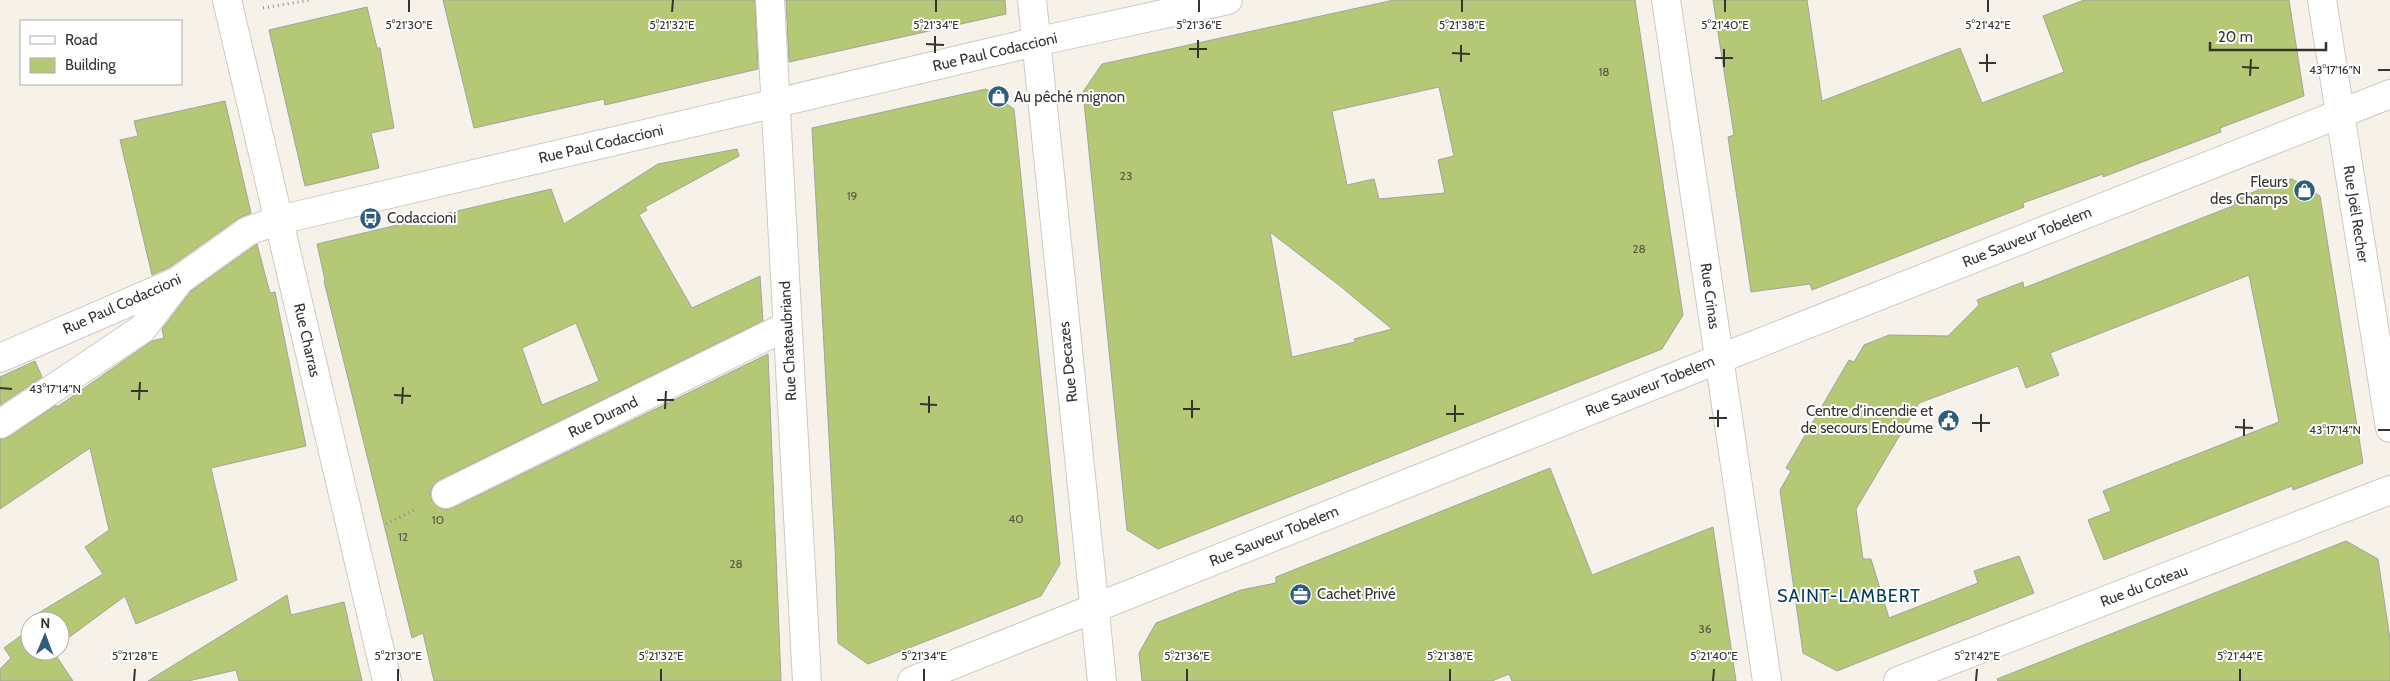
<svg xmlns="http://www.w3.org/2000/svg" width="2390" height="681" font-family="Cabin,sans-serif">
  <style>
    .building { fill: #b4c875; stroke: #a2a49c; fill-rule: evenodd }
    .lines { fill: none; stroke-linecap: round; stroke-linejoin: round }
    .minor-casing { stroke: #cdcac2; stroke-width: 30 }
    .path { stroke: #8f8c86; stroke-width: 3; stroke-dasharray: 1 4; stroke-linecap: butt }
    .minor { stroke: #fff; stroke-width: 28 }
    .ticks { fill: none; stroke: #363431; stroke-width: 2 }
    .labels { text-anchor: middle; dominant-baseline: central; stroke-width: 4; stroke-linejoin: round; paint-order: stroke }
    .number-label { font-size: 12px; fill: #565942 }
    .street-label { font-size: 15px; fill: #363431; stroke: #fff }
    .poi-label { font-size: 15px; fill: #363431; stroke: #fff; text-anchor: start }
    .quarter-label { font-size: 18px; letter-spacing: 1px; fill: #003e5f; stroke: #fff }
    .ticks-label { font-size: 12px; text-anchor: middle; fill: #363431; stroke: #fff; stroke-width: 4; stroke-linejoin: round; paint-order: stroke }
  </style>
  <rect width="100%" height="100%" fill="#f6f2ea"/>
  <!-- building -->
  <path class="building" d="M443,0H755L758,69L605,105L604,99L474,128Z
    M786,0H1005L1006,14L789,62Z
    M1394,0H1635L1683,315L1662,349L1158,549L1127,530L1083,92L1102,64ZM1439,87L1454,156L1438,160L1445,193L1379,199L1374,179L1347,185L1332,111ZM1270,232L1340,286L1392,329L1354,339L1355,342L1292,357Z
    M1713,0H1807L1822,101L1960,48L1982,103L2064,72L2043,16L2084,0H2289L2304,96L2220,128L2221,132L2103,177V174L2023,203L2024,207L1812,290L1810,284L1751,292L1728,137L1734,135Z
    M367,7L377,48H380L394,128L371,133L379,168L305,186L269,30Z
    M986,89L1014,109L1060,564L1041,596L868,664L838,643L835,546L812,128Z
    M225,101L251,213L239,218L170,267L152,275L120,140L138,136L134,121Z
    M737,149L739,156L645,207L647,210L639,215L692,308L760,276L763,321L439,480L433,486L430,493L432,501L438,507L445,510L453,508L768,354L781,681H434L423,633L412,638L324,281L325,280L317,244L551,189L564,224L658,164ZM576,323L599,381L542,405L522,348Z
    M2285,179H2292L2320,196L2363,463L2293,490L2292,486L2104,560L2088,520L2111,511L2103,491L2279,422L2249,275L2050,353L2059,375L2026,388L2018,366L1919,403L1856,509L1863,559H1871L1889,618L1978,583L1974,571L2019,556L2034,593L1837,671L1803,653L1780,490L1791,471L1786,468L1849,360L1854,362L1864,345L1889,335L1948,336L1979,305L1977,300L2023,282L2024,288L2235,205L2234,200Z
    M257,244L270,293L275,292L306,446L211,468L237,580L136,624L125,596L60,644V621H35L32,617L103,574L85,547L109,530L90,448L0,509V439L9,437L56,405L57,407L152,341L164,338L162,329L191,291Z
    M35,361L42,377L0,405V377Z
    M1550,468L1592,575L1713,527L1736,681H1512L1509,674L1492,681H1142L1139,653L1156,623L1241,590L1276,583V577Z
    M2346,541L2378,559L2390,639V681H1998L1997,679Z
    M287,595L291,615L344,602L362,681H239L236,670L188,681H148Z
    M30,629V651H53L73,681H0V669L11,658L4,648Z"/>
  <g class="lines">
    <defs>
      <path id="minor" d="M227,0L387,681
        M770,0L807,681
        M1032,0L1102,681
        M1666,0L1767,681
        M2322,0L2390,428
        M0,358L178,281L248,231L279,220L1035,42L1228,0
        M0,424L142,329L178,282
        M446,494L787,326
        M912,681L1719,359L2390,94
        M1898,681L2390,490"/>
    </defs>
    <!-- minor casing -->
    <use href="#minor" class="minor-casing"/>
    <!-- path -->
    <path class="path" d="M263,8L310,0
      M386,524L416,509"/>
    <!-- minor -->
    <use href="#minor" class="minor"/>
  </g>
  <!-- ticks -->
  <path class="ticks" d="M409,12V0M672,12L673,0M936,12V0M1199,12V0M1462,12V0M1725,12V0M1988,12V0M926,44L944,45M1189,49H1207M935,53V36M1452,53L1470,54M1198,58V40M1715,58H1733M1461,62V45M1979,63H1996M1724,67V49M2242,67L2259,68M2378,70H2390M1987,72V54M2250,76L2251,59M0,388L12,389M131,391H148M394,395L411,396M139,400L140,382M657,400H674M402,404L403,387M920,404L937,405M665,409L666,391M1183,409H1200M929,413V396M1446,414H1464M1192,418V400M1709,418H1727M1455,422V405M1972,423H1990M1718,427V410M2235,427L2253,428M2378,430H2390M1981,432V414M2244,436V419M134,681L135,669M398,681V669M661,681V669M924,681V669M1187,681V669M1450,681V669M1713,681L1714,669M1976,681L1977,669M2240,681V669"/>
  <!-- icons -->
  <defs>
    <symbol id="shop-disc" viewBox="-11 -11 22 22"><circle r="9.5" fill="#2f5e7d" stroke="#fff"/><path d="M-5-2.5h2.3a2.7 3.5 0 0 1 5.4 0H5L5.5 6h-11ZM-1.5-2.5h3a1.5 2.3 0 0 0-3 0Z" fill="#fff"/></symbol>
    <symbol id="bus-disc" viewBox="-11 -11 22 22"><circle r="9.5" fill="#2f5e7d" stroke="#fff"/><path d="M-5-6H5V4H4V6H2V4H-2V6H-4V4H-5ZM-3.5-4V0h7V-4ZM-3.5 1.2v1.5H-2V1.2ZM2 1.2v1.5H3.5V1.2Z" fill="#fff"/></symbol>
    <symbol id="civic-disc" viewBox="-11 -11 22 22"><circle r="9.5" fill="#2f5e7d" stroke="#fff"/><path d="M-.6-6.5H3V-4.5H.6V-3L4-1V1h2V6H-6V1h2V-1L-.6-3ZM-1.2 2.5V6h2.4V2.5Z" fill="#fff"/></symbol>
    <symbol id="office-disc" viewBox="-11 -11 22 22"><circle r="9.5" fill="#2f5e7d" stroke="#fff"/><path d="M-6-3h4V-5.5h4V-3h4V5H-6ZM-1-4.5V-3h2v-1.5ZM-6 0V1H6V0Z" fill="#fff"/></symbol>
  </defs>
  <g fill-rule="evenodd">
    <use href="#shop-disc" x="986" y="84" width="25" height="25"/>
    <use href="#shop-disc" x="2292" y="178" width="25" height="25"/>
    <use href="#bus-disc" x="358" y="206" width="25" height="25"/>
    <use href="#civic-disc" x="1936" y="408" width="25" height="25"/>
    <use href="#office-disc" x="1288" y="582" width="25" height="25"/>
  </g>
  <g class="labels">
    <!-- number labels -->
    <g class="number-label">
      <text x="1604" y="71">18</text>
      <text x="1126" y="175">23</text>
      <text x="852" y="195">19</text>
      <text x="1639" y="248">28</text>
      <text x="1016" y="518">40</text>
      <text x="438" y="519">10</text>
      <text x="403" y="536">12</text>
      <text x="736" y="563">28</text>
      <text x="1705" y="628">36</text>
    </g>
    <!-- street labels -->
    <g class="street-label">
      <text transform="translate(995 52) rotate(-13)">Rue Paul Codaccioni</text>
      <text transform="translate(601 144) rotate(-13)">Rue Paul Codaccioni</text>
      <text transform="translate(2356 214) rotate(81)">Rue Joël Recher</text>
      <text transform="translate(2027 237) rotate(-22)">Rue Sauveur Tobelem</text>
      <text transform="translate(1710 296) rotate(82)">Rue Crinas</text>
      <text transform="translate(122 304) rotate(-24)">Rue Paul Codaccioni</text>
      <text transform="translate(307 340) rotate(77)">Rue Charras</text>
      <text transform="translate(788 341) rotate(-93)">Rue Chateaubriand</text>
      <text transform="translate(1068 362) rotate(-96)">Rue Decazes</text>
      <text transform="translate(1650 386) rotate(-22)">Rue Sauveur Tobelem</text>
      <text transform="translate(603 417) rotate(-26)">Rue Durand</text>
      <text transform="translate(1274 536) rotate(-22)">Rue Sauveur Tobelem</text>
      <text transform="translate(2144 586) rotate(-21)">Rue du Coteau</text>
    </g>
    <!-- poi labels -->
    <g class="poi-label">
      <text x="1014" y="97">Au pêché mignon</text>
      <text x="2288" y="182" text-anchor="end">Fleurs<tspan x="2288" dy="17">des Champs</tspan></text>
      <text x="387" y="218">Codaccioni</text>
      <text x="1933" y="411" text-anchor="end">Centre d’incendie et<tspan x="1933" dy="17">de secours Endoume</tspan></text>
      <text x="1317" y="594">Cachet Privé</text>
    </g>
    <!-- quarter labels -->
    <g class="quarter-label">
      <text x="1849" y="596">SAINT-LAMBERT</text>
    </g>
  </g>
  <g class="ticks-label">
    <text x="409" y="29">5°21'30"E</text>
    <text x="672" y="29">5°21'32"E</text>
    <text x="936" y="29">5°21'34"E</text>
    <text x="1199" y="29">5°21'36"E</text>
    <text x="1462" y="29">5°21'38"E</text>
    <text x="1725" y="29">5°21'40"E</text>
    <text x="1988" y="29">5°21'42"E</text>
    <text x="2335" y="74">43°17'16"N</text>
    <text x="55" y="393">43°17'14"N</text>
    <text x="2335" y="434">43°17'14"N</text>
    <text x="135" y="660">5°21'28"E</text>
    <text x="398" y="660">5°21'30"E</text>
    <text x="661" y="660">5°21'32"E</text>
    <text x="924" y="660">5°21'34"E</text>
    <text x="1187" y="660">5°21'36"E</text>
    <text x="1450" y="660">5°21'38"E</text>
    <text x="1714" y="660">5°21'40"E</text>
    <text x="1977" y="660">5°21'42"E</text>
    <text x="2240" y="660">5°21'44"E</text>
  </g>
  <!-- legend -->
  <rect x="20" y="20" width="162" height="65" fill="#ffffff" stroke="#afaead"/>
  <rect x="30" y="36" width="25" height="8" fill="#ffffff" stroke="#afaead"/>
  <text x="65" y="45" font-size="15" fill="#363431">Road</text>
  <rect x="30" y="58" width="25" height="15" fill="#b4c875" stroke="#afaead"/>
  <text x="65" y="70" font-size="15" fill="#363431">Building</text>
  <!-- north arrow -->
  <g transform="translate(45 636) rotate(1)"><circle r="24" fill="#ffffff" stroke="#afaead"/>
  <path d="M0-4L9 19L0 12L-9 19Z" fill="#2f5e7d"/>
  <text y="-8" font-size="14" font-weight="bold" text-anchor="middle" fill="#363431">N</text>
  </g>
  <!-- scale -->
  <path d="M2210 42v8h116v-8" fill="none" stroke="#363431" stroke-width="2.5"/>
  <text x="2218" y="42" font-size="15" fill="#363431" stroke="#ffffff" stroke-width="4" paint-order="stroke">20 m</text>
</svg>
